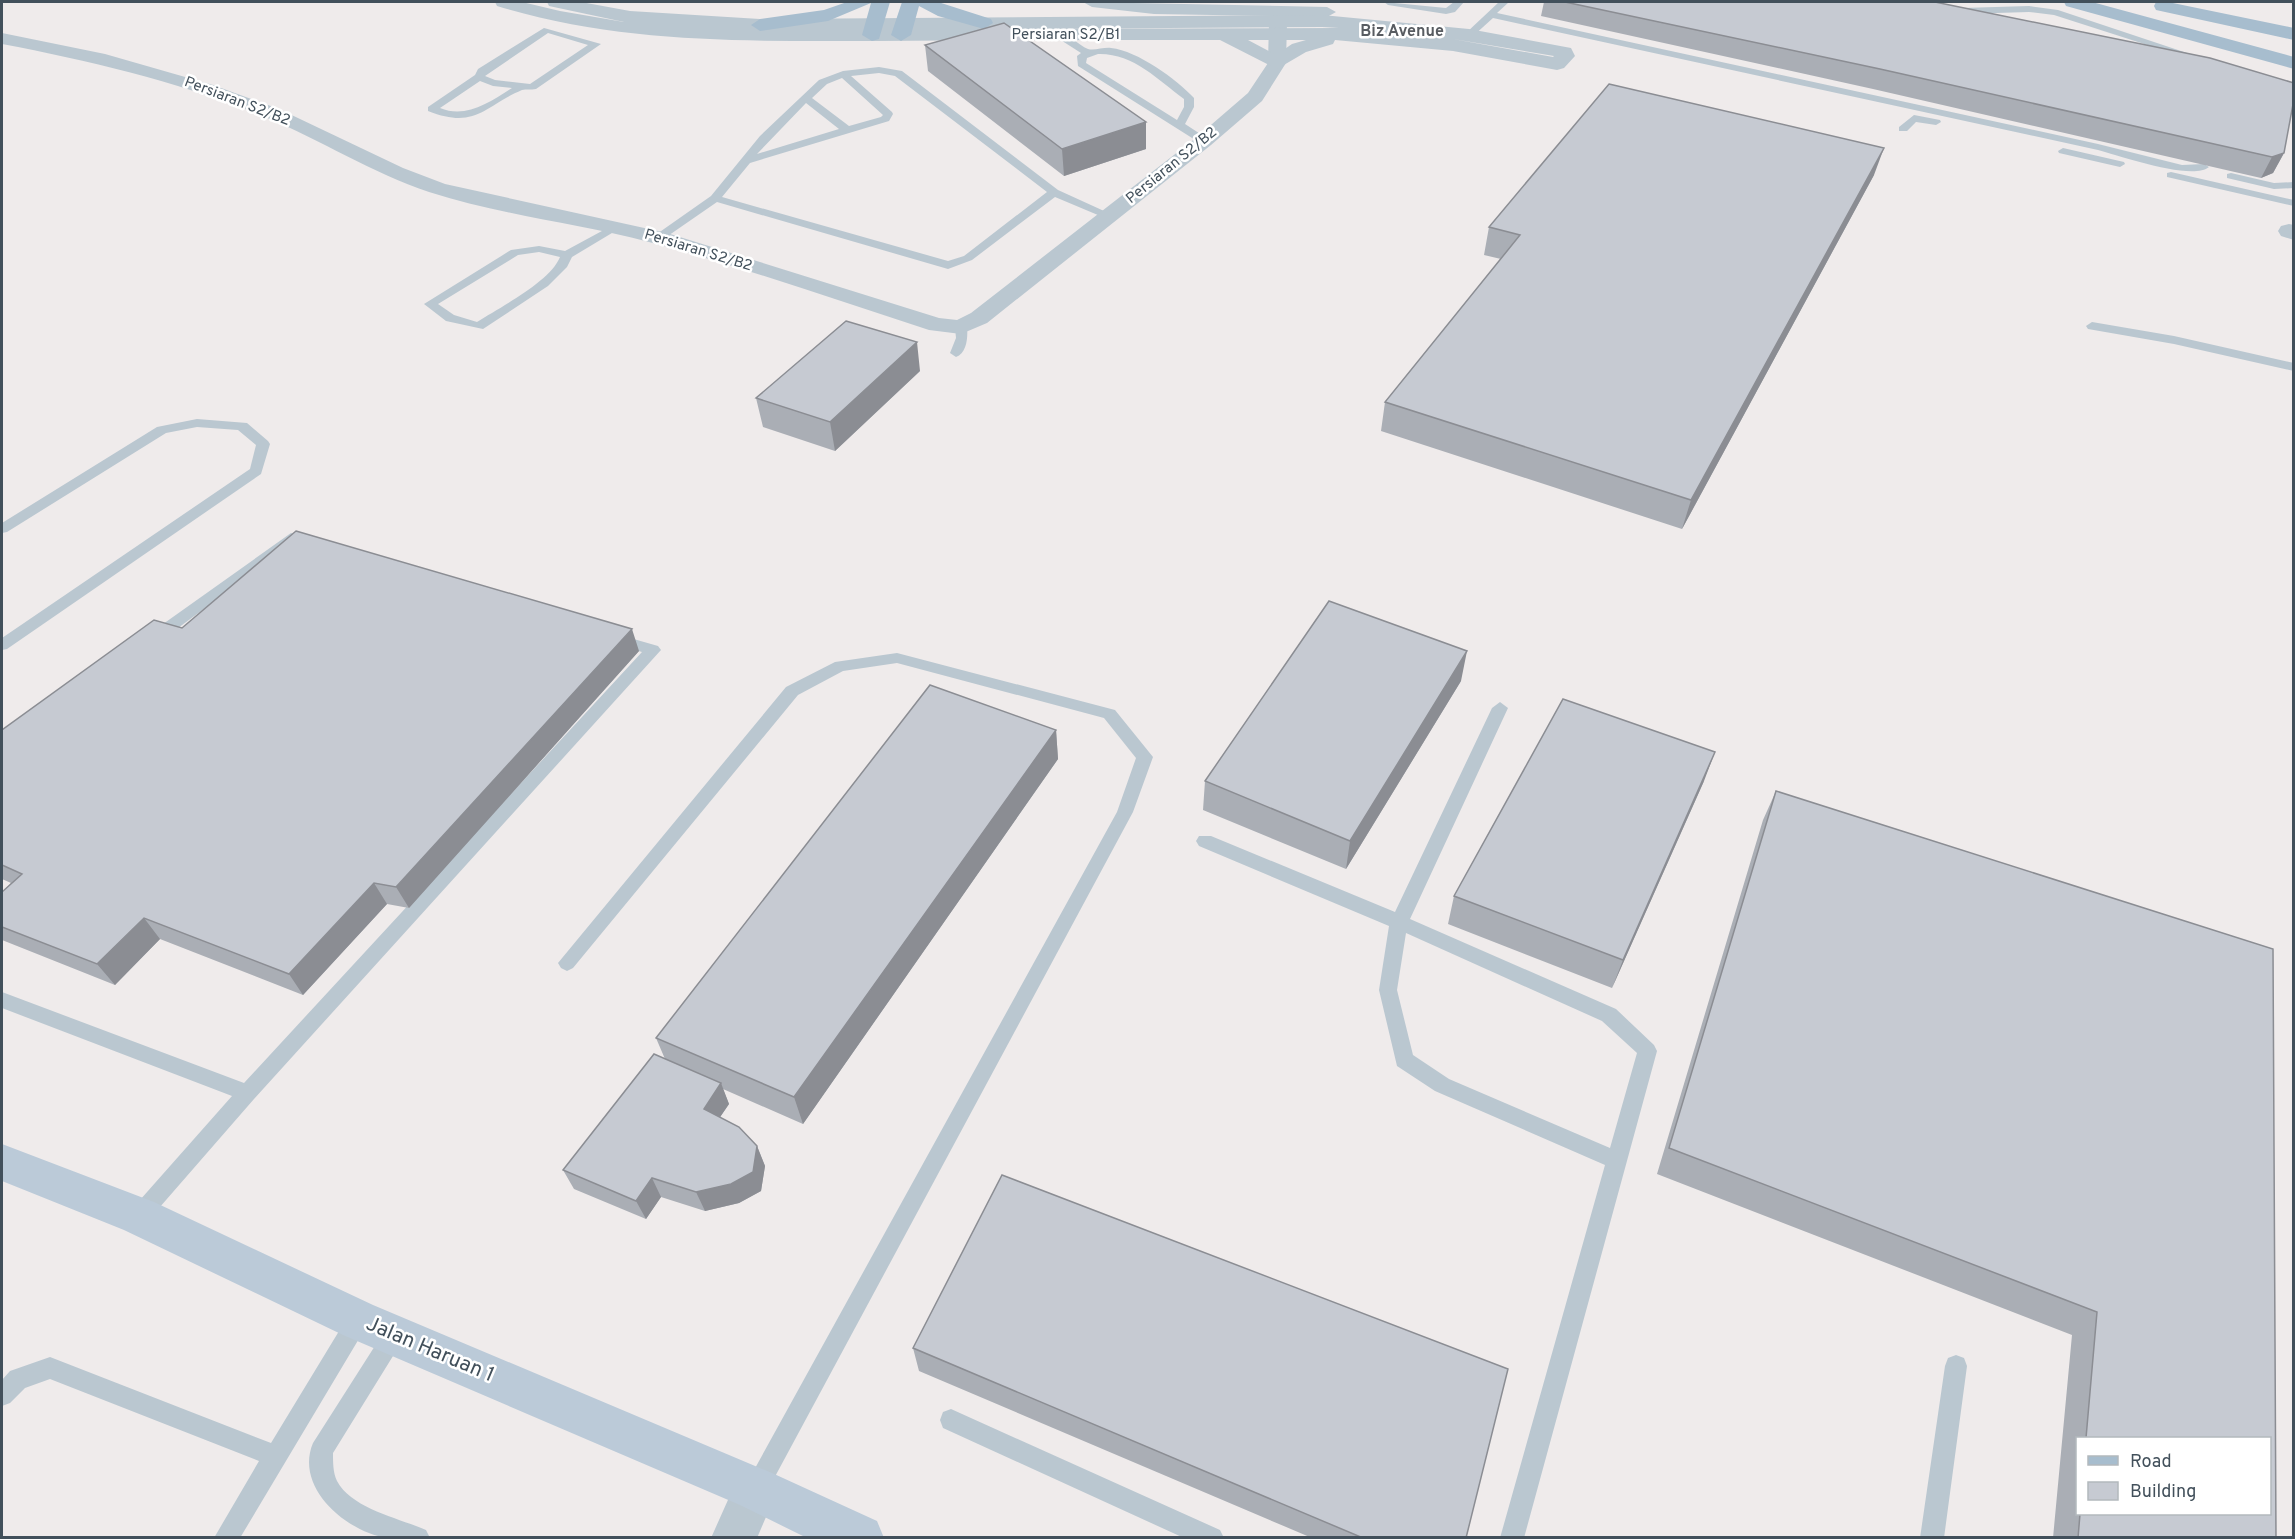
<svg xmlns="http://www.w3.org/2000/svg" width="2295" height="1539" font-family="Overpass,sans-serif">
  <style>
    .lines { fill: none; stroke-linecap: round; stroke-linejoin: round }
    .service { fill: #bac7d0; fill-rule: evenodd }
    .minor { fill: #bac7d0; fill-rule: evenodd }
    .tertiary { fill: #bac7d0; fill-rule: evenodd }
    .secondary { fill: #bbcad8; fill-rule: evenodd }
    .primary { fill: #a7bdce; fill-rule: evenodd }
    .wall { fill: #aaaeb5; fill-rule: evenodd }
    .shaded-wall { fill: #8b8d93 }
    .building { fill: #c6cad2; stroke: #8b8d93; stroke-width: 1.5 }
    .labels { text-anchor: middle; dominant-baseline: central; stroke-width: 5; stroke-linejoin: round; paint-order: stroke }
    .far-street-label { font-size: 15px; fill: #42505b; stroke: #fff }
    .far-neighbourhood-label { font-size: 16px; font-weight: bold; fill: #585c61; stroke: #fff }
    .near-street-label { font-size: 21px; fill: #42505b; stroke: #fff }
  </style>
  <rect width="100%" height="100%" fill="#efebeb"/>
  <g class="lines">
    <!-- service -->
    <path class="service" d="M1384,2L1446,8L1454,2H1464L1455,12L1446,14L1388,5Z
      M1499,2H1509L1497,13L2098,144L2182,165L2204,164L2209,167C2192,181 2120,156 2098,150L1493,18L1472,37H1466V33Z
      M2029,6L2058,10L2202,58L2194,60L2054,15L2029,12L1962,14L1957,11L1962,8Z
      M544,28L601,44L536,89C531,90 526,89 522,90C484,106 476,130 428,111V107L475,75L478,69ZM548,33L588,45L530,84L495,80L485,76ZM480,81L493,86L512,88C490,102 466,119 440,108Z
      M1056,33C1068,31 1077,45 1088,49C1094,51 1104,47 1111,48C1138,51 1176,79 1194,98V107L1185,124L1208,139V143H1200L1078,66L1077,56L1081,53L1056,37ZM1098,54C1133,53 1157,79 1184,99V107L1177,120L1086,63L1087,58Z
      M879,67L902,71L1058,190L1115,216L1105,218L1055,197L972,260L948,269L717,202L662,240H654V236L711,196L760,136L819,80L843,71ZM879,73L895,76L1047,192L964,256L948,261L722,197L750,163L889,121L893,114L892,112L851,76ZM842,78L883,115L881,117L849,126L812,98L827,84ZM806,103L839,129L757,154Z
      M1914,115L1940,120L1941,122L1936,125L1916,122L1907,131H1899V127Z
      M2063,148L2124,162L2125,164L2120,167L2059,153L2058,151Z
      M2171,172L2294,200V206L2167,177V173Z
      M2231,173L2274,183L2294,182V188L2274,189L2227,178V174Z
      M613,225L619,228L617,230L572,257L567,267L548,286L483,329L446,321L424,304L511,250L539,246L565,251ZM539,252L560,257C550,282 500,307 477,322L454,315L438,304L518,255Z
      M2092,322L2174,336L2294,363V371L2174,344L2088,329L2086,326Z
      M961,323L967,327C968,337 967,353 956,357L950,353L956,338L955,327Z
      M197,419L247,423L268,441L270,444L261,474L7,649L2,650V638L250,469L256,445L238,430L197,427L166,433L7,532L2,533V523L157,427Z
      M291,533L296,535L298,538L296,541L159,642H149L146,638L149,634Z
      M616,634L658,646L661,650L254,1099L146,1223L139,1226L132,1223L129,1216L132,1209L232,1096L2,1008V992L244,1083L642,652L611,643L608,639L611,635Z
      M897,653L1115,710L1153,757L1133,812L764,1497L756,1501L748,1497L744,1489L748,1481L1117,812L1136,758L1104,718L897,663L843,671L798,695L573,968L567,971L561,968L558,963L786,687L835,662Z
      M1500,702L1508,708L1410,919L1616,1009L1654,1045L1657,1051L1524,1538H1500L1605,1165L1435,1091L1397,1066L1379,990L1389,926L1199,846L1196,841L1199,836H1211L1395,912L1492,708ZM1406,933L1602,1021L1637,1053L1610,1148L1449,1079L1413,1055L1397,990Z
      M358,1309L366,1313L369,1320L366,1327L240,1538H214L259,1461L50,1379L25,1388L10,1403L2,1406V1380L10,1371L50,1357L271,1443L350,1313Z
      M395,1324L403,1327L406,1335L333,1453C333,1462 333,1473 337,1481C352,1509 399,1518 426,1530L430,1538C416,1538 401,1539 387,1538C347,1532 294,1488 313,1443L387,1327Z
      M1956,1355L1964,1358L1967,1366L1944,1538H1920L1945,1366L1948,1358Z
      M951,1409L1220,1530L1224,1538H1184L943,1428L940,1420L943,1412Z"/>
    <!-- minor -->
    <path class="minor" d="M1083,2L1327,7L1336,12L1327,17H1282L1287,21L1286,63L1262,101L1211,145L987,323L961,334L929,330C836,300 743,267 649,242C576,223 501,215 429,192C372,173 321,140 265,117C180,82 91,61 2,44V33L105,54L213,85L279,109L403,168L445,184L667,233L939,318L957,320L971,313L1197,137L1248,93L1268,63L1269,21L1275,16L1154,14L1092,7Z
      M756,1467L772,1473L778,1489L757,1538H711L740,1473Z"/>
    <!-- tertiary -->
    <path class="tertiary" d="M495,2H522L560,11L624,22L549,6L547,2H581L630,11L760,19L1322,15L1469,29L1571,48L1575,56L1564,68L1557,70L1453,51L1335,40L1333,44L1306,52L1277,69L1220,40C1105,40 990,40 875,41C748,41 621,44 497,6ZM1322,27L1339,28L1028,29ZM1453,39L1554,56L1553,57ZM1248,40H1306L1292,44L1276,55Z
      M2289,224L2294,225V240L2281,236L2278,231L2281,226Z"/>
    <!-- secondary -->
    <path class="secondary" d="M2,1144L154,1202L373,1305L772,1473L877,1521L884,1538H807L740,1505L343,1335L124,1230L2,1181Z"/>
    <!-- primary -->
    <path class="primary" d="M847,2H890L879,39L872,41L862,35L871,3L828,21L760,31L751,25L760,19L824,10Z
      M902,2H938L991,19L993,23L984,29L938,16L919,6L911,35L901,41L891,35Z
      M2064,2H2092L2294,57V69L2066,6Z
      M2156,2H2168L2294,28V40L2156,10L2154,6Z"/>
  </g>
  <!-- wall -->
  <path class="wall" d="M1544,2H1935L2284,153L2273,173L2261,178L1873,89L1541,16Z
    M925,45L1146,122V149L1064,176L928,71Z
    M1874,175L1682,529L1381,431L1385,402L1501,259L1484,255L1489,227Z
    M920,371L835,451L763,427L756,398Z
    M182,628L639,651L409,908L387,904L303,995L160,939L115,985L2,940V892L11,883L2,879V730Z
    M1461,681L1346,869L1203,810L1205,781Z
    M1056,730L1058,759L803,1124L723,1089L729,1104L720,1117L757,1146L765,1166L761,1191L739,1203L705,1211L661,1197L646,1219L574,1189L563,1170L665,1059L656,1038Z
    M1704,781L1612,988L1448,924L1454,896Z
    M1776,791L2273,949L2276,1538H2053L2072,1335L1657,1174L1763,820ZM2078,1438H2270V1514H2078Z
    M913,1348L1466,1538H1312L919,1371Z"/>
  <!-- shaded-wall -->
  <path class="shaded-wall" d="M1146,122V149L1064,176L1062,149Z
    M1884,148L1874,175L1682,529L1691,500Z
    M2284,153L2273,173L2261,178L2272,157Z
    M917,342L920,371L835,451L830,422Z
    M632,629L639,651L409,908L396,887Z
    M1467,651L1461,681L1346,869L1350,841Z
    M1056,730L1058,759L803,1124L794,1097Z
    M1715,752L1704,781L1612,988L1623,960Z
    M374,883L387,904L303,995L289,974Z
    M144,918L160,939L115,985L97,964Z
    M721,1083L729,1104L712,1129L704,1109Z
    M757,1146L765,1166L761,1191L739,1203L705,1211L696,1192Z
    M652,1178L661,1197L646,1219L636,1201Z"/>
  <!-- building -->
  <path class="building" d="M1565,2H1935L2210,58L2294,83V99L2284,153L2272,157L1880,69Z
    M1004,23L1146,122L1062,149L925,45Z
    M1609,84L1884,148L1691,500L1385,402L1520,235L1489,227Z
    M846,321L917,342L830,422L756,398Z
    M296,531L632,629L396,887L374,883L289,974L144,918L97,964L2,927V892L22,874L2,865V730L154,620L182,628Z
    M1329,601L1467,651L1350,841L1205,781Z
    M930,685L1056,730L794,1097L656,1038Z
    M1563,699L1715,752L1623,960L1454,896Z
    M1776,791L2273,949L2276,1538H2078L2080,1514H2270V1438H2086L2097,1312L1669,1148Z
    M654,1054L721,1083L704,1109L739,1127L757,1146L753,1172L731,1184L696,1192L652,1178L636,1201L563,1170Z
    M1002,1175L1508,1369L1466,1538H1363L913,1348Z"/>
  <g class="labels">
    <!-- far-street labels -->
    <g class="far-street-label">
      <text x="1066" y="35">Persiaran S2/B1</text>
      <text transform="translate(237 102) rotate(21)">Persiaran S2/B2</text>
      <text transform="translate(1172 166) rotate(-39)">Persiaran S2/B2</text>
      <text transform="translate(698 251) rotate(17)">Persiaran S2/B2</text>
    </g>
    <!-- far-neighbourhood labels -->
    <g class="far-neighbourhood-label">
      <text x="1402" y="32">Biz Avenue</text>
    </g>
    <!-- near-street labels -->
    <g class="near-street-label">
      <text transform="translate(430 1350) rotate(23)">Jalan Haruan 1</text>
    </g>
  </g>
  <!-- border -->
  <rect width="2295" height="1539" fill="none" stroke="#42505b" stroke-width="6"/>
  <!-- legend -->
  <rect x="2076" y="1437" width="195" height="78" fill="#ffffff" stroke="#b3b9bd" stroke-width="1.5"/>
  <rect x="2088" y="1456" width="30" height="9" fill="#a7bdce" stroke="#b3b9bd" stroke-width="1.5"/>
  <text x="2130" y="1467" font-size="18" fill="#42505b">Road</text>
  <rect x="2088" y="1482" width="30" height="18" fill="#c6cad2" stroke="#b3b9bd" stroke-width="1.5"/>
  <text x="2130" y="1497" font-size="18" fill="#42505b">Building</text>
</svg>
